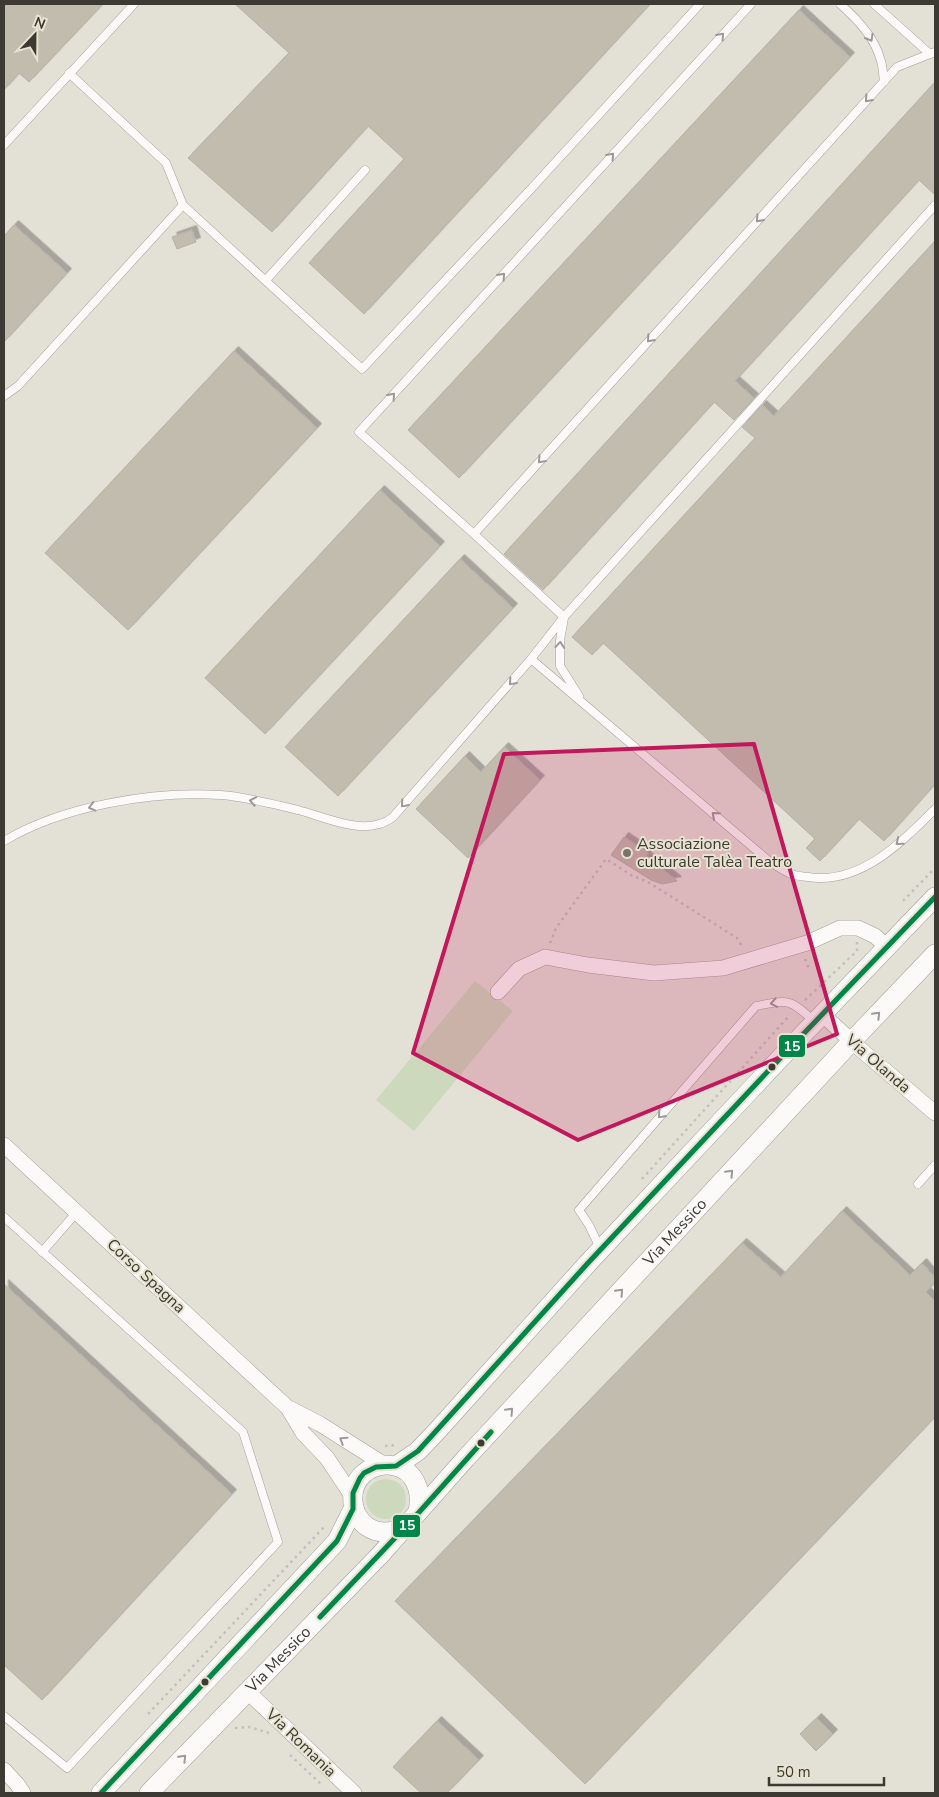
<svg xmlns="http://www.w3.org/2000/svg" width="939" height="1797" font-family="'Nunito Sans',sans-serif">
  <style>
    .green { fill: #ccd9bd }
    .building { fill: #c1bcad; stroke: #b4b2ab; filter: url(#shadow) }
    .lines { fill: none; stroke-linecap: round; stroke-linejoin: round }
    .service-casing { stroke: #a2a098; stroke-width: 9 }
    .minor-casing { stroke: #a2a098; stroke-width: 16 }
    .tertiary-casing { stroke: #a2a098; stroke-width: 20 }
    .path { stroke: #c1c0bd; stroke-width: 2.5; stroke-dasharray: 2.5 4; stroke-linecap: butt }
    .service { stroke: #fbfaf9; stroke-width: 8 }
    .minor { stroke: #fbfaf9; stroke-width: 15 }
    .tertiary { stroke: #fbfaf9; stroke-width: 19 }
    .bus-1-casing { stroke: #e8e3d1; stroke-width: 9 }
    .bus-1 { stroke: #00854a; stroke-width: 5 }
    .oneway { stroke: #9c9a96 }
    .marked { fill: #c2185b; fill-opacity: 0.2; stroke: #c2185b; stroke-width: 4; stroke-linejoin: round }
    .poi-dot { fill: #76746c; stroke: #e8e3d1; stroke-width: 2 }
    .bus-dot { fill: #3c3a33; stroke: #e8e3d1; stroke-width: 2 }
    .labels { text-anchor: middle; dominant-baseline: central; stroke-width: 4; stroke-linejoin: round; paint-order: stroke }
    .poi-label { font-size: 16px; fill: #3c3a33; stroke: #e8e3d1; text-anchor: start }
    .street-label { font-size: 16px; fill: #3c3a33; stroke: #e8e3d1 }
    .line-badge { stroke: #e8e3d1; stroke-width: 2 }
    .badge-label { font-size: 14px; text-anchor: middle; font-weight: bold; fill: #fff }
  </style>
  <defs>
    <filter id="shadow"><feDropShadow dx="4.5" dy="-4.5" stdDeviation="0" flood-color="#0004"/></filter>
  </defs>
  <rect width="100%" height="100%" fill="#e3e0d6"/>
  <!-- green -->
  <path class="green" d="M475,981L513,1011L414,1131L376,1100Z
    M366 1499a20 20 0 1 1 40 0a20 20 0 1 1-40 0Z"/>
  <!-- building -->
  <path class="building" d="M4,4H103L29,82L19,73L4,90Z
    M235,4H650L364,314L309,263L404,159L368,126L272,232L188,158L289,53Z
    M799,10L850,57L459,478L408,430Z
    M935,82V195L919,180L735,381L754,398L734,420L714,402L543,590L504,554Z
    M14,225L67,273L4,342V236Z
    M192,230L196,242L177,249L172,237Z
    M935,241V784L884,841L859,819L820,861L806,848L815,839L614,653L603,643L592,655L572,637L755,438L742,427L762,405L774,416Z
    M234,351L317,428L128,630L45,553Z
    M380,490L440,546L265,734L205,678Z
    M460,559L513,608L338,796L285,747Z
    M504,747L540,780L468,858L416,809L465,756L481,772Z
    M624,837L648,853L646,856L677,881L662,884L651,880L611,855Z
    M842,1211L910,1275L922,1263L935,1278V1282L926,1292L935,1301V1417L585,1784L395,1601L742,1243L781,1277Z
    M4,1284L232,1494L42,1700L4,1665Z
    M817,1718L833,1734L816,1751L800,1734Z
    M437,1721L479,1760L447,1793H421L393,1767Z"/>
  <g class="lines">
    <defs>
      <path id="service" d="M751,4L359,432L474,534L564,617L935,205
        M840,4C856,18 874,36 880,58C883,65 883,74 884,82
        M874,4L930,54
        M69,73L166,163L183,205L362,369L530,190L700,4
        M4,145L134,4
        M266,280L365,170
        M4,396L18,386L183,205
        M474,534L897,67L935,52
        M564,618L560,640V666L579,696
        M531,659L769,861C775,865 782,870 789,873C794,876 801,876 808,877C860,885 901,843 935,809
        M4,841C63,806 151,791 220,795C243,796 276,805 298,810C321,816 356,832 379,824C384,823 389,820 393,817L531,659L564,617
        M918,1184L935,1165
        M4,1217L243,1432L278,1542L67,1768L4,1716
        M601,1250L589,1225L579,1210L756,1006C789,1000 789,998 815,1022
        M42,1252L77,1212"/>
      <path id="minor" d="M498,992L519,969L545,957L588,965L654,973L723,968L807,943L840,928H858L875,936L887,947
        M822,1014L859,1048L935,1113
        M4,1145L287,1407L320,1424L385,1465
        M288,1408L303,1433L327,1458L353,1497
        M248,1692L354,1793
        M4,1770L17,1784L23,1793"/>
      <g id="tertiary">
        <path d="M396,1466L418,1451L437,1431L588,1263L787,1051L935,897"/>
        <path d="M406,1526C393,1533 379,1535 366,1526C359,1520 354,1512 353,1503C348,1453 430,1449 418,1512"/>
        <path d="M101,1793L337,1541L354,1507"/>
        <path id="s1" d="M149,1793L381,1554L466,1458L852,1041L935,954"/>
      </g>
    </defs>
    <!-- service casing -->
    <use href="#service" class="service-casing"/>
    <!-- minor casing -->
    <use href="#minor" class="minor-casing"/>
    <!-- tertiary casing -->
    <use href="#tertiary" class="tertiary-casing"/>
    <!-- path -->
    <path class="path" d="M903,901L935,868
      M550,943L556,928L606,859L631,875L648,882L737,938L743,948
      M805,959L809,969
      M805,1000L857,951V942
      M642,1179L789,1016
      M385,1446L397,1445
      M148,1714L325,1526
      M235,1728L249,1727L269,1733
      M290,1755L322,1785"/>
    <!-- service -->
    <use href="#service" class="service"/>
    <!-- minor -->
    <use href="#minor" class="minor"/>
    <!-- tertiary -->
    <use href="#tertiary" class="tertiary"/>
    <defs>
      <path id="bus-1" d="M320,1617L413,1519L491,1432
        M101,1793L337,1541L353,1509V1493L360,1478L364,1473L376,1467L396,1466L418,1451L588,1263L787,1051L935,897"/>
    </defs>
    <!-- bus-1 casing -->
    <use href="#bus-1" class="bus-1-casing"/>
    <!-- bus-1 -->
    <use href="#bus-1" class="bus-1"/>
  </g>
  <!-- one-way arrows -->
  <defs><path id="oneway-chevron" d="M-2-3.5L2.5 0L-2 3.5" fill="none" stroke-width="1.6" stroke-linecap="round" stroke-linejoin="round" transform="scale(1.25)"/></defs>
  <g class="oneway">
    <use href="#oneway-chevron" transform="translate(721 36) rotate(-48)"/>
    <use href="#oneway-chevron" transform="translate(870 38) rotate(60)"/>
    <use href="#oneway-chevron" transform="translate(868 99) rotate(132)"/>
    <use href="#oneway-chevron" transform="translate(611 156) rotate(-48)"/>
    <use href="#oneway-chevron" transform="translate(759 219) rotate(132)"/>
    <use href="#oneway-chevron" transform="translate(502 276) rotate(-48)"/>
    <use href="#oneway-chevron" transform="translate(650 339) rotate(132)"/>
    <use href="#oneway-chevron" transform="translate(392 396) rotate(-48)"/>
    <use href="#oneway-chevron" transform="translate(541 460) rotate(132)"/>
    <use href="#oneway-chevron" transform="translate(560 645) rotate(-85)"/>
    <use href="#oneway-chevron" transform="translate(512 682) rotate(131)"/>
    <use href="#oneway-chevron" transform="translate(253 801) rotate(-169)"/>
    <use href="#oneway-chevron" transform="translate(404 804) rotate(131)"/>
    <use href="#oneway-chevron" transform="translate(92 807) rotate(166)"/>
    <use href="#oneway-chevron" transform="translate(715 815) rotate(-139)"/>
    <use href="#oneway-chevron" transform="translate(899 842) rotate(141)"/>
    <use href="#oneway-chevron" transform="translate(774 1003) rotate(170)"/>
    <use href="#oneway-chevron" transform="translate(877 1015) rotate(-46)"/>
    <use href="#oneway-chevron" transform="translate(661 1115) rotate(131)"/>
    <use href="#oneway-chevron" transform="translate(730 1173) rotate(-47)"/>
    <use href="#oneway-chevron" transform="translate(620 1292) rotate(-47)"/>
    <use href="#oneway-chevron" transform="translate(510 1411) rotate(-47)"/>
    <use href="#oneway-chevron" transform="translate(343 1440) rotate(-147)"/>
    <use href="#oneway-chevron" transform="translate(183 1758) rotate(-46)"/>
  </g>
  <!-- marked area -->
  <path class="marked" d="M754,744L837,1034L578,1140L413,1053L504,754Z"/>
  <!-- markers -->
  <circle class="poi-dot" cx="627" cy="853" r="5"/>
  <g class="bus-dot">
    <circle cx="772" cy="1067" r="4.5"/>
    <circle cx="481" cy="1443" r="4.5"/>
    <circle cx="205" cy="1682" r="4.5"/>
  </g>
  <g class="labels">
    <!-- poi labels -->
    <g class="poi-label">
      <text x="637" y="844">Associazione<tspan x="637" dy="18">culturale Talèa Teatro</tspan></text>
    </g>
    <!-- street labels -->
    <g class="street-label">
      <text transform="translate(878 1064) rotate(41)">Via Olanda</text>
      <text stroke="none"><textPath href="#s1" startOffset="769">Via Messico</textPath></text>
      <text transform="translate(146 1276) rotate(43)">Corso Spagna</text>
      <text stroke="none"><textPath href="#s1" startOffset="186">Via Messico</textPath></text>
      <text transform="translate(301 1743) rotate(44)">Via Romania</text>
    </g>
  </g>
  <g class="line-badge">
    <rect x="778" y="1034" width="28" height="24" rx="5" fill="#00854a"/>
    <rect x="392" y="1514" width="29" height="24" rx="5" fill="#00854a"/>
  </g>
  <g class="badge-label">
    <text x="792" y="1051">15</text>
    <text x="407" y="1530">15</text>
  </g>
  <!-- border -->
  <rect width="939" height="1797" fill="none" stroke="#3c3a33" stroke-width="10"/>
  <!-- north arrow -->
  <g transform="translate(35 35) rotate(22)" stroke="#e8e3d1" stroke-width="4" paint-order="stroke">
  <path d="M0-4L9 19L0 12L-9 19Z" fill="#3c3a33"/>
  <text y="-8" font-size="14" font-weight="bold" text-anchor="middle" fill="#3c3a33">N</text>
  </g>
  <!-- scale -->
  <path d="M769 1777v8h115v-8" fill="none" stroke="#3c3a33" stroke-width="2.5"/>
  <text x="776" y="1777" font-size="15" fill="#3c3a33" stroke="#e8e3d1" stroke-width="4" paint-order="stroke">50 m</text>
</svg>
